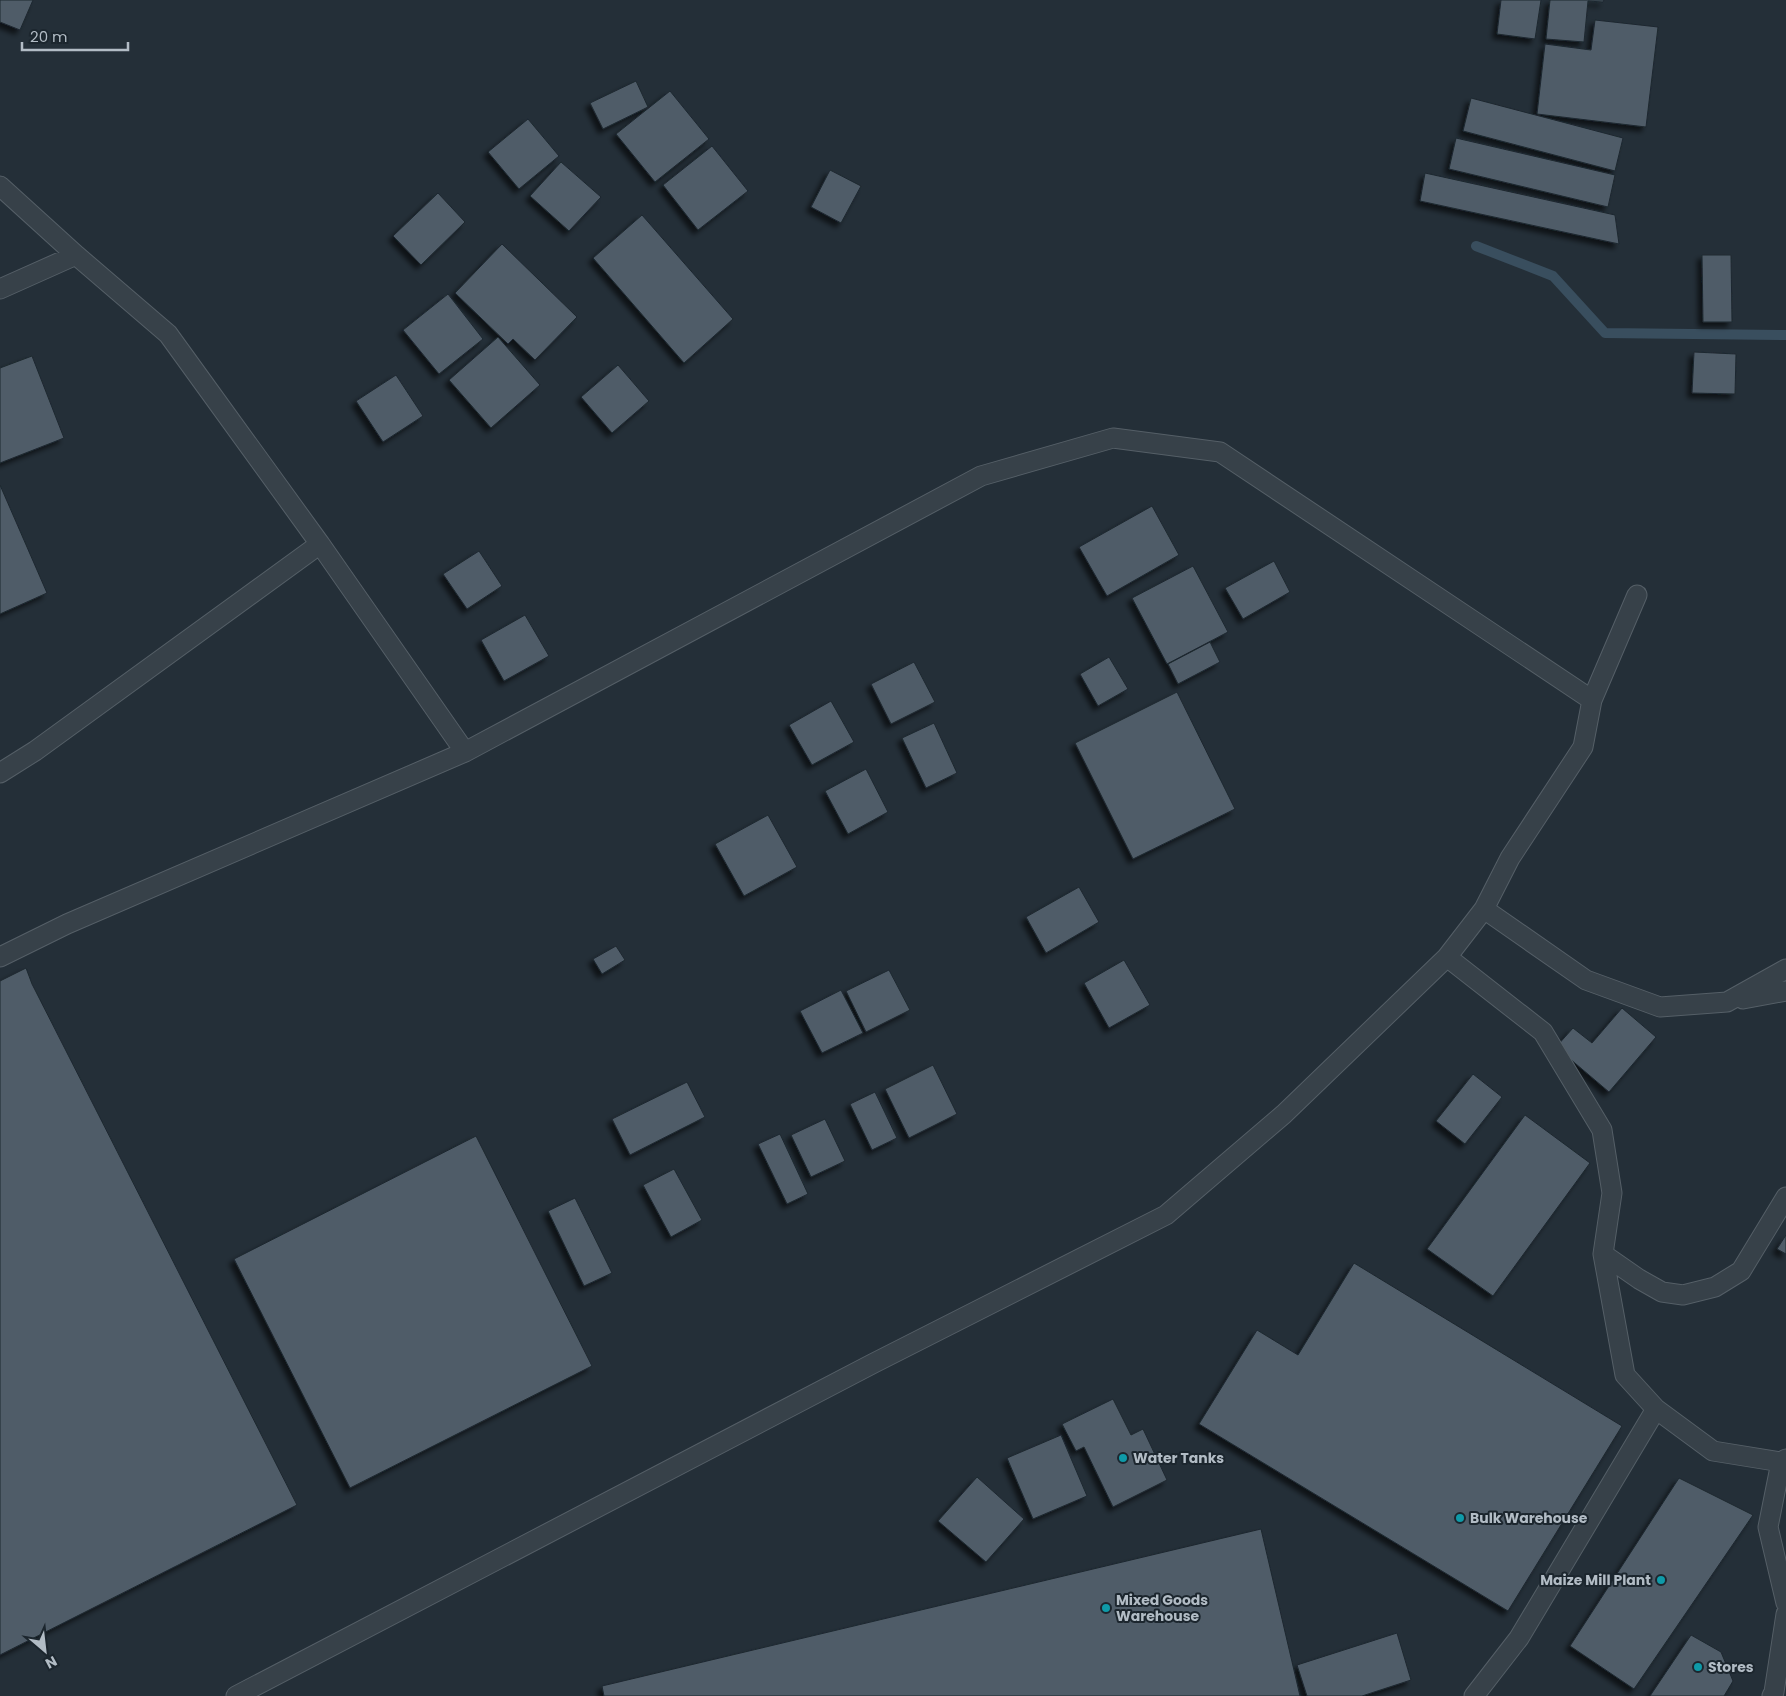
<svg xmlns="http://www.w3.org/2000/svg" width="1786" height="1696" font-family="Poppins,sans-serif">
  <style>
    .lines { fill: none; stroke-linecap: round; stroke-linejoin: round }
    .stream { stroke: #394e5e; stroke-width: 10 }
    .building { fill: #4f5c67; stroke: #1e2830; filter: url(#shadow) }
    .lane-casing { stroke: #555f67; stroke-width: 21 }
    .lane { stroke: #374149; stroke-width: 19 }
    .culture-dot { fill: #0f9aa8; stroke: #1c262e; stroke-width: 2 }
    .labels { text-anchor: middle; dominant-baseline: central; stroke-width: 4; stroke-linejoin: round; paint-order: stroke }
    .poi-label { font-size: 14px; font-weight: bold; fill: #b2bcc5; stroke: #1c262e; text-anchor: start }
  </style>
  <defs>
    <filter id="shadow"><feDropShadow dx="-4.5" dy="4.5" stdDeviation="2.5" flood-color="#0009"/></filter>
  </defs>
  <rect width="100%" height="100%" fill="#242f38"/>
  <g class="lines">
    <!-- stream -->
    <path class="stream" d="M1476,246L1553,276L1605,333L1786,335"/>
  </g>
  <!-- building -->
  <path class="building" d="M0,0H33L20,30L0,22Z
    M1501,0H1541L1535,39L1497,34Z
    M1550,0H1604L1603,2L1588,1L1584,42L1546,39Z
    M1595,20L1658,27L1646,127L1537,114L1545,44L1591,50Z
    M636,81L648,107L603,129L590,103Z
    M670,91L709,139L655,182L616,134Z
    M1471,98L1623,138L1615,171L1463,131Z
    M528,119L559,156L519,189L488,152Z
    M1456,138L1615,175L1608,207L1449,169Z
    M712,146L748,191L698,230L663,185Z
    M561,162L601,197L569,231L530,196Z
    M830,170L861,186L841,223L811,207Z
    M1425,173L1615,215L1619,244L1420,201Z
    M438,193L465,222L421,265L393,236Z
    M642,215L733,319L684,363L593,258Z
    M502,244L577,317L535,360L513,339L508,344L455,293Z
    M1702,255H1731L1732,322H1703Z
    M448,294L483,339L439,374L403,330Z
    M498,337L540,385L491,428L449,380Z
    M1694,352L1736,354L1735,394L1692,393Z
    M32,356L64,438L0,463V368Z
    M618,365L649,401L612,433L581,397Z
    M396,375L423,416L383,442L356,401Z
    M0,485L47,593L0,614Z
    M1152,506L1179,555L1107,596L1079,547Z
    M479,551L502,586L467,609L443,574Z
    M1274,561L1290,592L1243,619L1225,588Z
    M1193,566L1228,632L1167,664L1132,598Z
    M525,615L549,656L504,681L481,640Z
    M1210,642L1220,662L1178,684L1168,664Z
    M1109,657L1128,689L1098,706L1080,674Z
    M914,662L935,702L891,724L871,684Z
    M1177,692L1235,809L1133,859L1075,743Z
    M831,701L854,742L812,765L789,725Z
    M934,723L957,773L926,788L902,738Z
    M866,769L888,812L848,834L825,791Z
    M768,815L797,867L744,896L715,844Z
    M1079,887L1099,922L1046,953L1026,917Z
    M616,946L625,960L602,974L593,959Z
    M1124,960L1150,1005L1109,1028L1084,983Z
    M26,968L32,984L297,1505L0,1655V981Z
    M889,970L910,1010L866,1032L846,991Z
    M841,990L863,1033L822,1053L800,1011Z
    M1622,1008L1656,1037L1609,1092L1556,1047L1573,1028L1592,1043Z
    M933,1065L957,1114L909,1138L885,1089Z
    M1473,1074L1502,1097L1465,1144L1436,1121Z
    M687,1082L705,1117L630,1155L612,1119Z
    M875,1092L897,1138L872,1150L850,1104Z
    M1525,1115L1590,1163L1493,1296L1427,1249Z
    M825,1119L845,1161L811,1177L791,1135Z
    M780,1134L808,1194L787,1204L758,1144Z
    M476,1136L592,1366L350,1488L234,1259Z
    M674,1169L702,1220L671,1237L643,1185Z
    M575,1198L612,1273L584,1286L548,1211Z
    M1786,1235V1254L1777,1249Z
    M1354,1263L1622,1426L1508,1611L1199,1424L1257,1330L1298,1355Z
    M1113,1399L1131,1435L1143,1429L1167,1480L1113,1507L1084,1447L1076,1451L1062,1424Z
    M1061,1435L1087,1496L1033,1519L1007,1458Z
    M977,1477L1024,1519L986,1562L938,1521Z
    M1679,1478L1753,1515L1634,1689L1570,1646Z
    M1261,1529L1300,1696H604L602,1686Z
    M1397,1633L1411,1680L1362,1696H1307L1297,1665Z
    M1691,1635L1721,1652L1733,1681L1724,1696H1650Z"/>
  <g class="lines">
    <defs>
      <path id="lane" d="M0,186L76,255
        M0,289L76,255L168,334L320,544
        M0,773L35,751L320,544L465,752
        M1484,909L1586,980L1660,1007L1727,1002L1786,969
        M0,957L67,924L465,752L981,476L1113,438L1220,452L1592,700
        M1447,957L1543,1032L1602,1130L1612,1193L1603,1254L1625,1375L1656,1409L1713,1451L1781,1462L1786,1459
        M1743,999L1786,991
        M1603,1254L1639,1279L1662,1292L1683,1295L1715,1287L1741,1271L1786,1197
        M1781,1462L1768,1527L1786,1603
        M236,1696L874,1363L1166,1215L1284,1114L1447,957L1484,909L1510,858L1583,747L1592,700L1637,595
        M1474,1696L1519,1638L1656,1409
        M1772,1696L1774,1692L1786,1614"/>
    </defs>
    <!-- lane casing -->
    <use href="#lane" class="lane-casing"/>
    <!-- lane -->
    <use href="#lane" class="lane"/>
  </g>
  <!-- markers -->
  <g class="culture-dot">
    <circle cx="1123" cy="1458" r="5"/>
    <circle cx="1460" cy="1518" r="5"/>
    <circle cx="1661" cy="1580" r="5"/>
    <circle cx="1106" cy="1608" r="5"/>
    <circle cx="1698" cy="1667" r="5"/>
  </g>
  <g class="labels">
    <!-- poi labels -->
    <g class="poi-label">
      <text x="1133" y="1458">Water Tanks</text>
      <text x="1470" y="1518">Bulk Warehouse</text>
      <text x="1651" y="1580" text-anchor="end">Maize Mill Plant</text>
      <text x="1116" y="1600">Mixed Goods<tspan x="1116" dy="16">Warehouse</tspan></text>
      <text x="1708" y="1667">Stores</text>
    </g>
  </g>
  <!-- north arrow -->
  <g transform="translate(45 1651) rotate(152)" stroke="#1c262e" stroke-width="4" paint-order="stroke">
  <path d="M0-4L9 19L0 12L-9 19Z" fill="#b2bcc5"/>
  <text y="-8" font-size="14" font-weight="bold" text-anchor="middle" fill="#b2bcc5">N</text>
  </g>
  <!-- scale -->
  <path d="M22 42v8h106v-8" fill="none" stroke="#b2bcc5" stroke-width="2.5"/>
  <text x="30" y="42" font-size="15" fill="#b2bcc5" stroke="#1c262e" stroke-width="4" paint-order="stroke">20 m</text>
</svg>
